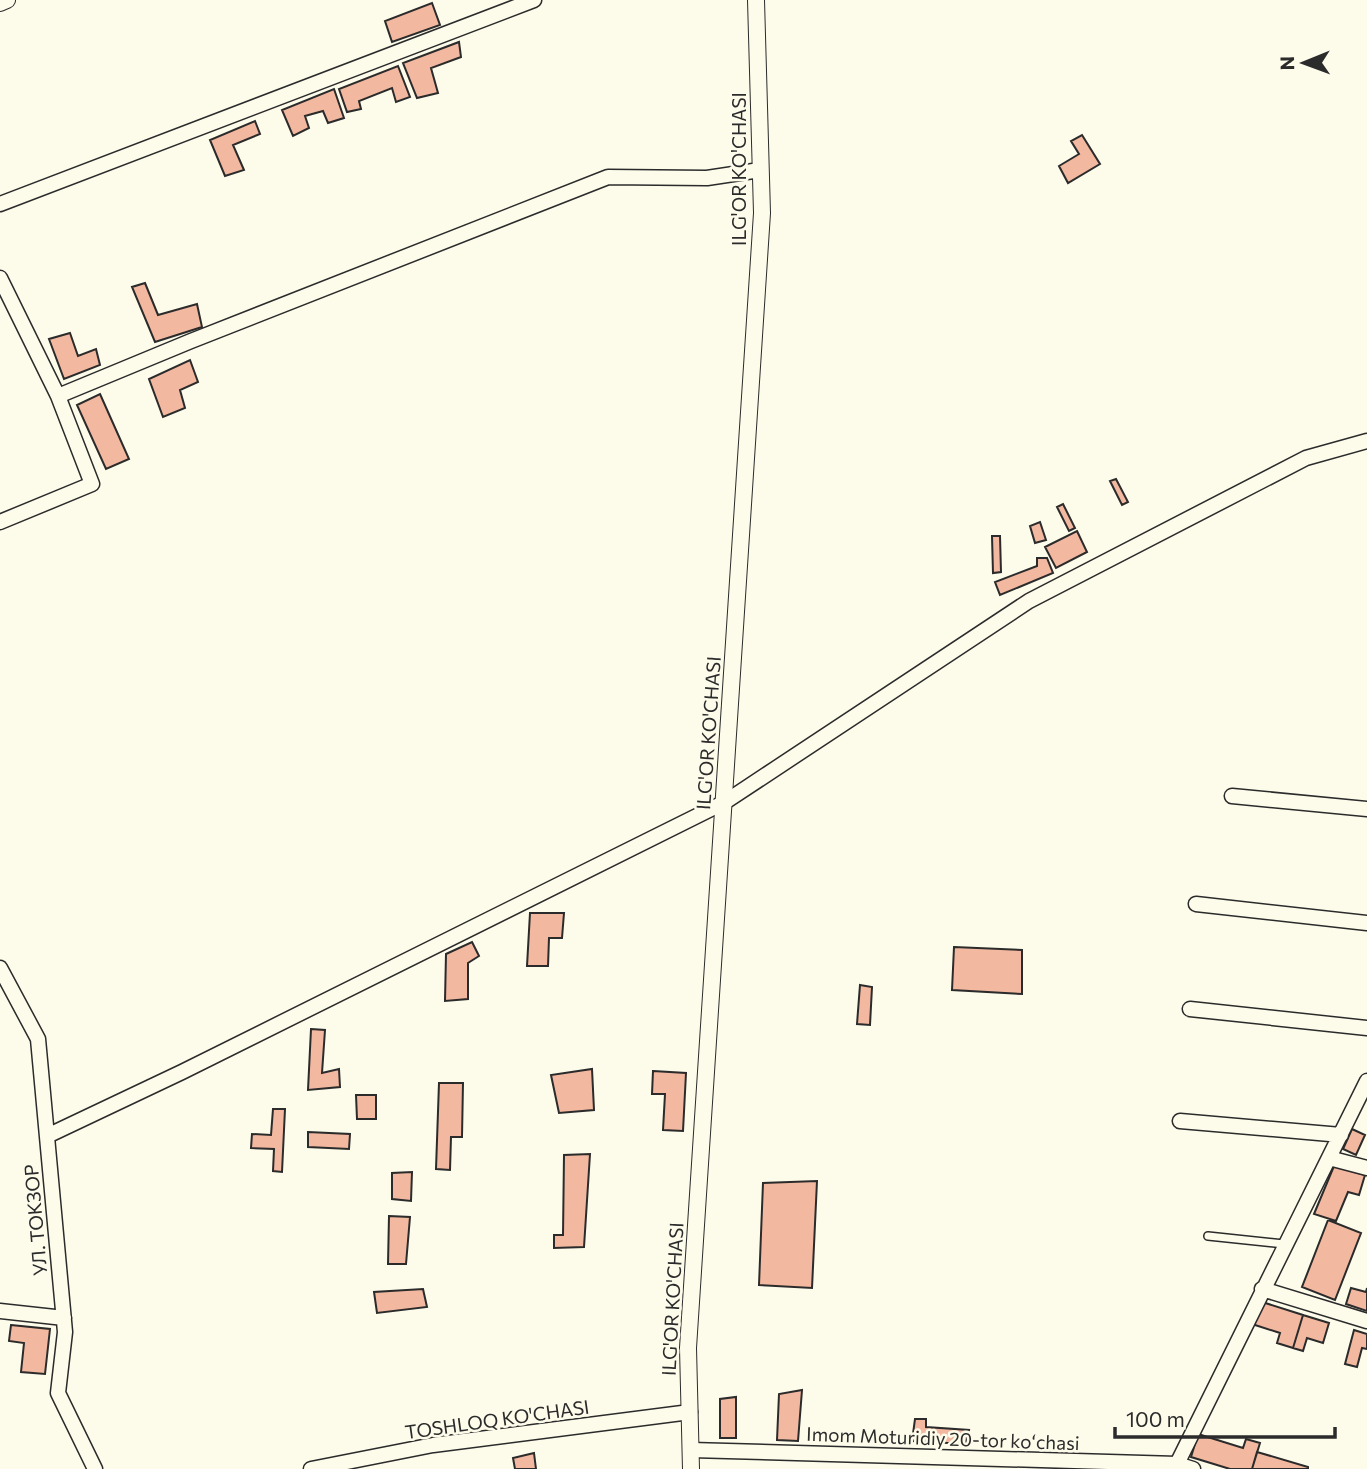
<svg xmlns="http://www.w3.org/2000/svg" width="1367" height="1469" font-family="Commissioner,sans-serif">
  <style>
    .building { fill: #f2b8a0; stroke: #2b2b2b; stroke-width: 2 }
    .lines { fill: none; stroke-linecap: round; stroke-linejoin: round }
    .service-casing { stroke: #2b2b2b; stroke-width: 10 }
    .minor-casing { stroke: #2b2b2b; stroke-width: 17 }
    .tertiary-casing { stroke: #2b2b2b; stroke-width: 18 }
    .service { stroke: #fdfbea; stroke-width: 7 }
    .minor { stroke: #fdfbea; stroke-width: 14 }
    .tertiary { stroke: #fdfbea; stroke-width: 16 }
    .labels { text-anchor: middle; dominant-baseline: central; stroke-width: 5; stroke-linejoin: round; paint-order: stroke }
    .street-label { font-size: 19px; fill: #2b2b2b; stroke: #fdfbea }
  </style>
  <rect width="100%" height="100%" fill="#fdfbea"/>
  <!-- building -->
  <path class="building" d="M432,3L440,25L392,42L385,21Z
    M459,42L461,57L431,68L438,93L417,98L403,63Z
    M398,66L410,97L396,102L392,88L359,101L361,109L347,112L339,89Z
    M334,89L344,118L328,123L323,111L305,116L309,128L293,136L282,110Z
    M255,121L260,134L233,145L244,170L225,176L210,140Z
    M1082,135L1100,164L1068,183L1059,166L1079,154L1071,141Z
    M145,283L158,315L197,304L202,327L155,342L132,287Z
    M70,333L78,356L96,349L100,365L64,379L49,339Z
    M190,360L198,382L180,390L185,408L163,417L149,379Z
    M100,394L129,459L106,469L77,405Z
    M1116,479L1128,502L1122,505L1110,481Z
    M1063,504L1075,528L1069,531L1057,507Z
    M1040,522L1046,540L1035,543L1030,526Z
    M1077,531L1087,552L1056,568L1045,547Z
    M992,536H1000L1001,572L993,573Z
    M1037,558H1047L1053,573L1000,595L995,582L1037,566Z
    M530,913H564L562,938H549L548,966H527Z
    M472,942L479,956L468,963V999L445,1001L446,954Z
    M954,947L1022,950V994L952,990Z
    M860,985L872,987L870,1025L857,1024Z
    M311,1029L325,1030L322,1073L339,1069L340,1087L308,1090Z
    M592,1069L594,1110L559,1113L551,1075Z
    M653,1071L686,1073L683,1131L663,1130L665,1094H652Z
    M439,1083H463L462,1137H451L450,1170L436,1169Z
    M356,1095H376V1119H357Z
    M273,1109H285L282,1172L273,1171L274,1149L251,1148L252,1134L271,1135Z
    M1352,1129L1365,1135L1356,1155L1343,1149Z
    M308,1132L350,1134L349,1149L308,1147Z
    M590,1154L584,1247L554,1248V1235H563L564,1155Z
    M1334,1166L1365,1175L1359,1195L1348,1192L1336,1221L1314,1214Z
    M412,1172L411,1201L392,1199V1173Z
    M817,1181L812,1288L759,1285L763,1183Z
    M389,1216L410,1217L406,1264H388Z
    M1328,1220L1361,1233L1335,1300L1302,1287Z
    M1351,1288L1366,1292L1367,1288V1311L1346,1304Z
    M423,1289L427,1307L377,1313L374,1292Z
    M1259,1301L1303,1315L1293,1348L1277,1343L1280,1333L1252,1324Z
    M1303,1315L1329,1323L1323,1343L1307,1338L1303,1351L1293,1348Z
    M11,1325L50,1329L45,1374L21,1372L24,1343L9,1341Z
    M1354,1330L1367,1334V1349L1362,1348L1357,1367L1345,1364Z
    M802,1390L798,1441L777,1440L779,1394Z
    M736,1397V1438H720V1399Z
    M915,1419H926V1427L969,1430L966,1444L912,1441Z
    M1198,1434L1243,1448L1246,1439L1260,1443L1252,1469H1230L1191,1457Z
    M1257,1452L1308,1467V1469H1252Z
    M534,1453L536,1469H515L513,1458Z"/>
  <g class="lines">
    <defs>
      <path id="service" d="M1208,1236L1284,1244"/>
      <path id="minor" d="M0,204L534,0
        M0,278L58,396L191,341L608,177L707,178L760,170
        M0,522L92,484L58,396
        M1232,796L1367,809
        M1196,904L1367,923
        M0,968L38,1039L65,1332L58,1393L95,1469
        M1190,1009L1367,1028
        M1180,1121L1341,1135
        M47,1136L182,1072L725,802L1029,601L1306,458L1367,441
        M1329,1158L1367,1168
        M1262,1289L1367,1321
        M0,1311L64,1318
        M691,1450L1177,1464L1193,1469
        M1177,1464L1367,1081
        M311,1469L433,1445L690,1412"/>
      <path id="tertiary" d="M0,3L7,0
        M691,1469L688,1348L762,213L756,0"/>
    </defs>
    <!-- service casing -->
    <use href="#service" class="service-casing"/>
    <!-- minor casing -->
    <use href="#minor" class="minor-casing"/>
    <!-- tertiary casing -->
    <use href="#tertiary" class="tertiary-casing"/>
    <!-- service -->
    <use href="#service" class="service"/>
    <!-- minor -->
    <use href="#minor" class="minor"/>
    <!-- tertiary -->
    <use href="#tertiary" class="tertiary"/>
  </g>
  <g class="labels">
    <!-- street labels -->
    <g class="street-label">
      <text transform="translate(738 169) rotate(-90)">ILG'OR KO'CHASI</text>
      <text transform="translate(708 733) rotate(-86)">ILG'OR KO'CHASI</text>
      <text transform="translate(35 1220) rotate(-95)">УЛ. ТОКЗОР</text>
      <text transform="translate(672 1299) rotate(-87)">ILG'OR KO'CHASI</text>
      <text transform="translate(497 1419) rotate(-8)">TOSHLOQ KO'CHASI</text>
      <text transform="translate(943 1438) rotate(2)">Imom Moturidiy 20-tor koʻchasi</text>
    </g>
  </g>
  <!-- north arrow -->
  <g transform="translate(1304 63) rotate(269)" stroke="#fdfbea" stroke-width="5" paint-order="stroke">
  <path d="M0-5L12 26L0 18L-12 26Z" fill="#2b2b2b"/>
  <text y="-10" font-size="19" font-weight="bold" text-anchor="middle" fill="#2b2b2b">N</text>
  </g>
  <!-- scale -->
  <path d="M1115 1427v10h220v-10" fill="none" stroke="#2b2b2b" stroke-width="3.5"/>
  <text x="1126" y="1427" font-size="21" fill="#2b2b2b" stroke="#fdfbea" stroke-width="5" paint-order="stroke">100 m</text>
</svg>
